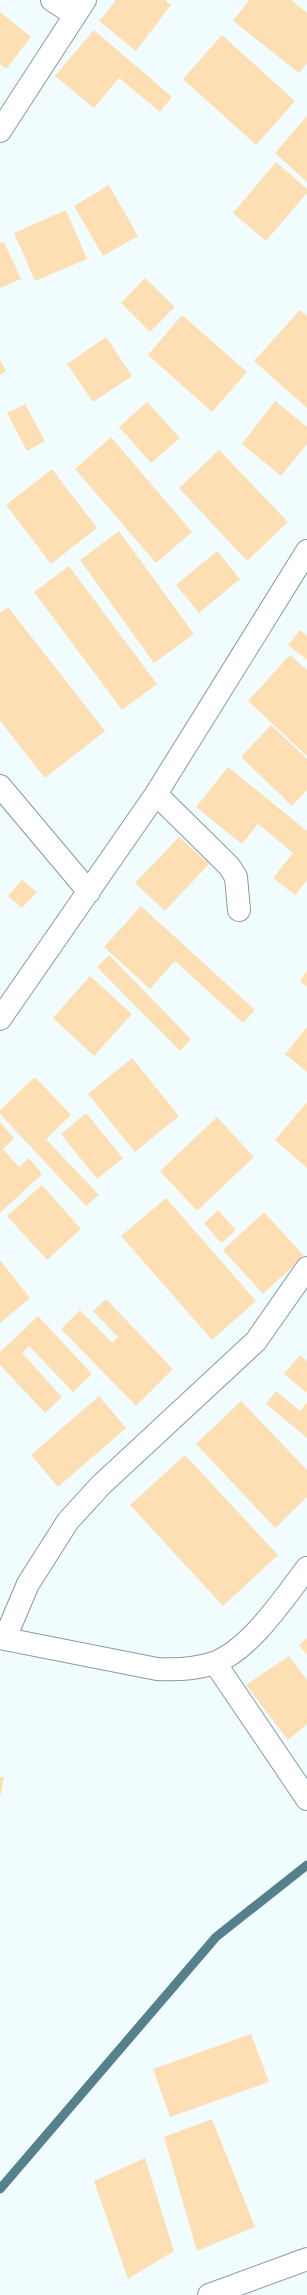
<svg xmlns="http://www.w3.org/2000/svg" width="307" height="2295" font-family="'Nunito Sans',sans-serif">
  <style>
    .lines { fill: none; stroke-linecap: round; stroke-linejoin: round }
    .stream { stroke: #54818b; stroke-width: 9 }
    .building { fill: #fddfb3 }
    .minor-casing { stroke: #899b9f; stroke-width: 24 }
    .minor { stroke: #fff; stroke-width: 22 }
  </style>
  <rect width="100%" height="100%" fill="#f1fcff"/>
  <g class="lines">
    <!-- stream -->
    <path class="stream" d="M0,2189L216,1937L307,1865"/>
  </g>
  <!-- building -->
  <path class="building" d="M116,0H165L171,5L136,51L99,21Z
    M249,0H291L307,13V63L299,73L233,21Z
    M0,12L31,37L6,69L0,64Z
    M94,30L172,97L160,112L119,78L94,108L55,76Z
    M222,35L295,101L256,145L183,79Z
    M307,116V182L275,153Z
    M276,162L307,189V193L266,241L233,213Z
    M109,185L138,236L103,256L74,206Z
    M66,210L87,259L35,281L14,233Z
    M4,242L21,279L0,288V243Z
    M145,278L175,307L150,332L121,303Z
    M300,310L307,316V408L254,361Z
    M182,315L247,372L212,412L148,355Z
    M106,337L132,376L93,402L67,364Z
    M0,360L6,371L0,375Z
    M275,401L307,427V444L281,476L242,444Z
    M147,402L180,438L151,463L119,427Z
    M25,404L45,441L27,451L7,413Z
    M111,437L192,532L156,563L75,469Z
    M219,450L288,522L247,561L179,488Z
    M52,469L97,528L51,564L6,505Z
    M119,531L194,634L154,663L80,560Z
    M217,551L240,579L199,613L176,585Z
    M69,566L157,684L122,710L34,592Z
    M8,607L105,731L45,778L0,721V613Z
    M300,630L307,636V660L288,645Z
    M290,655L307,670V756L248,701Z
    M271,725L307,759V790L292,806L241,757Z
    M228,767L307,831V880L295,895L273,878L293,853L258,824L242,844L196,807Z
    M179,837L209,864L165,911L135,883Z
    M22,880L37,892L22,908L8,896Z
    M141,906L255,1010L243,1023L175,961L150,989L104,947Z
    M109,955L191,1039L180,1051L97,967Z
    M307,970V987L300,982Z
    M90,976L132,1014L94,1056L53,1018Z
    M307,1027V1072L285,1054Z
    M132,1058L179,1116L135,1152L88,1094Z
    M35,1077L71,1115L46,1139L99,1195L86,1206L0,1114V1110Z
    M307,1102V1168L275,1140Z
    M86,1113L123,1158L97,1179L61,1134Z
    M217,1117L254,1157L197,1211L160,1171Z
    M0,1122L14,1138L3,1149L19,1167L29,1158L42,1174L0,1213Z
    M42,1185L81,1229L47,1260L7,1216Z
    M166,1198L256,1301L212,1340L121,1236Z
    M218,1210L236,1230L221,1243L204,1223Z
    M264,1212L304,1256L263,1294L223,1250Z
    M0,1260L30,1298L0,1323Z
    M106,1299L173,1369L136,1406L61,1329L80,1310L112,1343L118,1337L93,1311Z
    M38,1316L92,1374L73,1392L29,1346L22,1353L62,1397L45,1413L0,1365V1352Z
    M300,1355L307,1361V1393L284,1374Z
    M276,1391L300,1411L307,1402V1438L266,1404Z
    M99,1396L126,1428L58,1487L31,1455Z
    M241,1401L307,1470V1497L275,1528L196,1444Z
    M185,1455L278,1555L223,1606L130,1505Z
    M307,1638V1655L299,1645Z
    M289,1656L307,1680V1724L288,1740L246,1685Z
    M0,1777H4L1,1795H0Z
    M251,2034L269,2082L170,2117L153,2069Z
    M212,2119L255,2227L197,2251L164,2137Z
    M145,2158L174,2251L128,2279L94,2181Z"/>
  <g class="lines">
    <defs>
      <path id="minor" d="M52,0L75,15
        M0,131L85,0
        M0,786L89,892
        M156,794L229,866L236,877L239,910
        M0,1019L156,794L307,551
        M0,1638L157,1669C175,1670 196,1669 214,1663C250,1650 284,1598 307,1568
        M5,1638L28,1584L68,1521L101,1485L256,1341L307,1268
        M215,1663L307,1799
        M209,2295L307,2259"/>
    </defs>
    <!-- minor casing -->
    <use href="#minor" class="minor-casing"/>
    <!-- minor -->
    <use href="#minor" class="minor"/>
  </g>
</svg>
